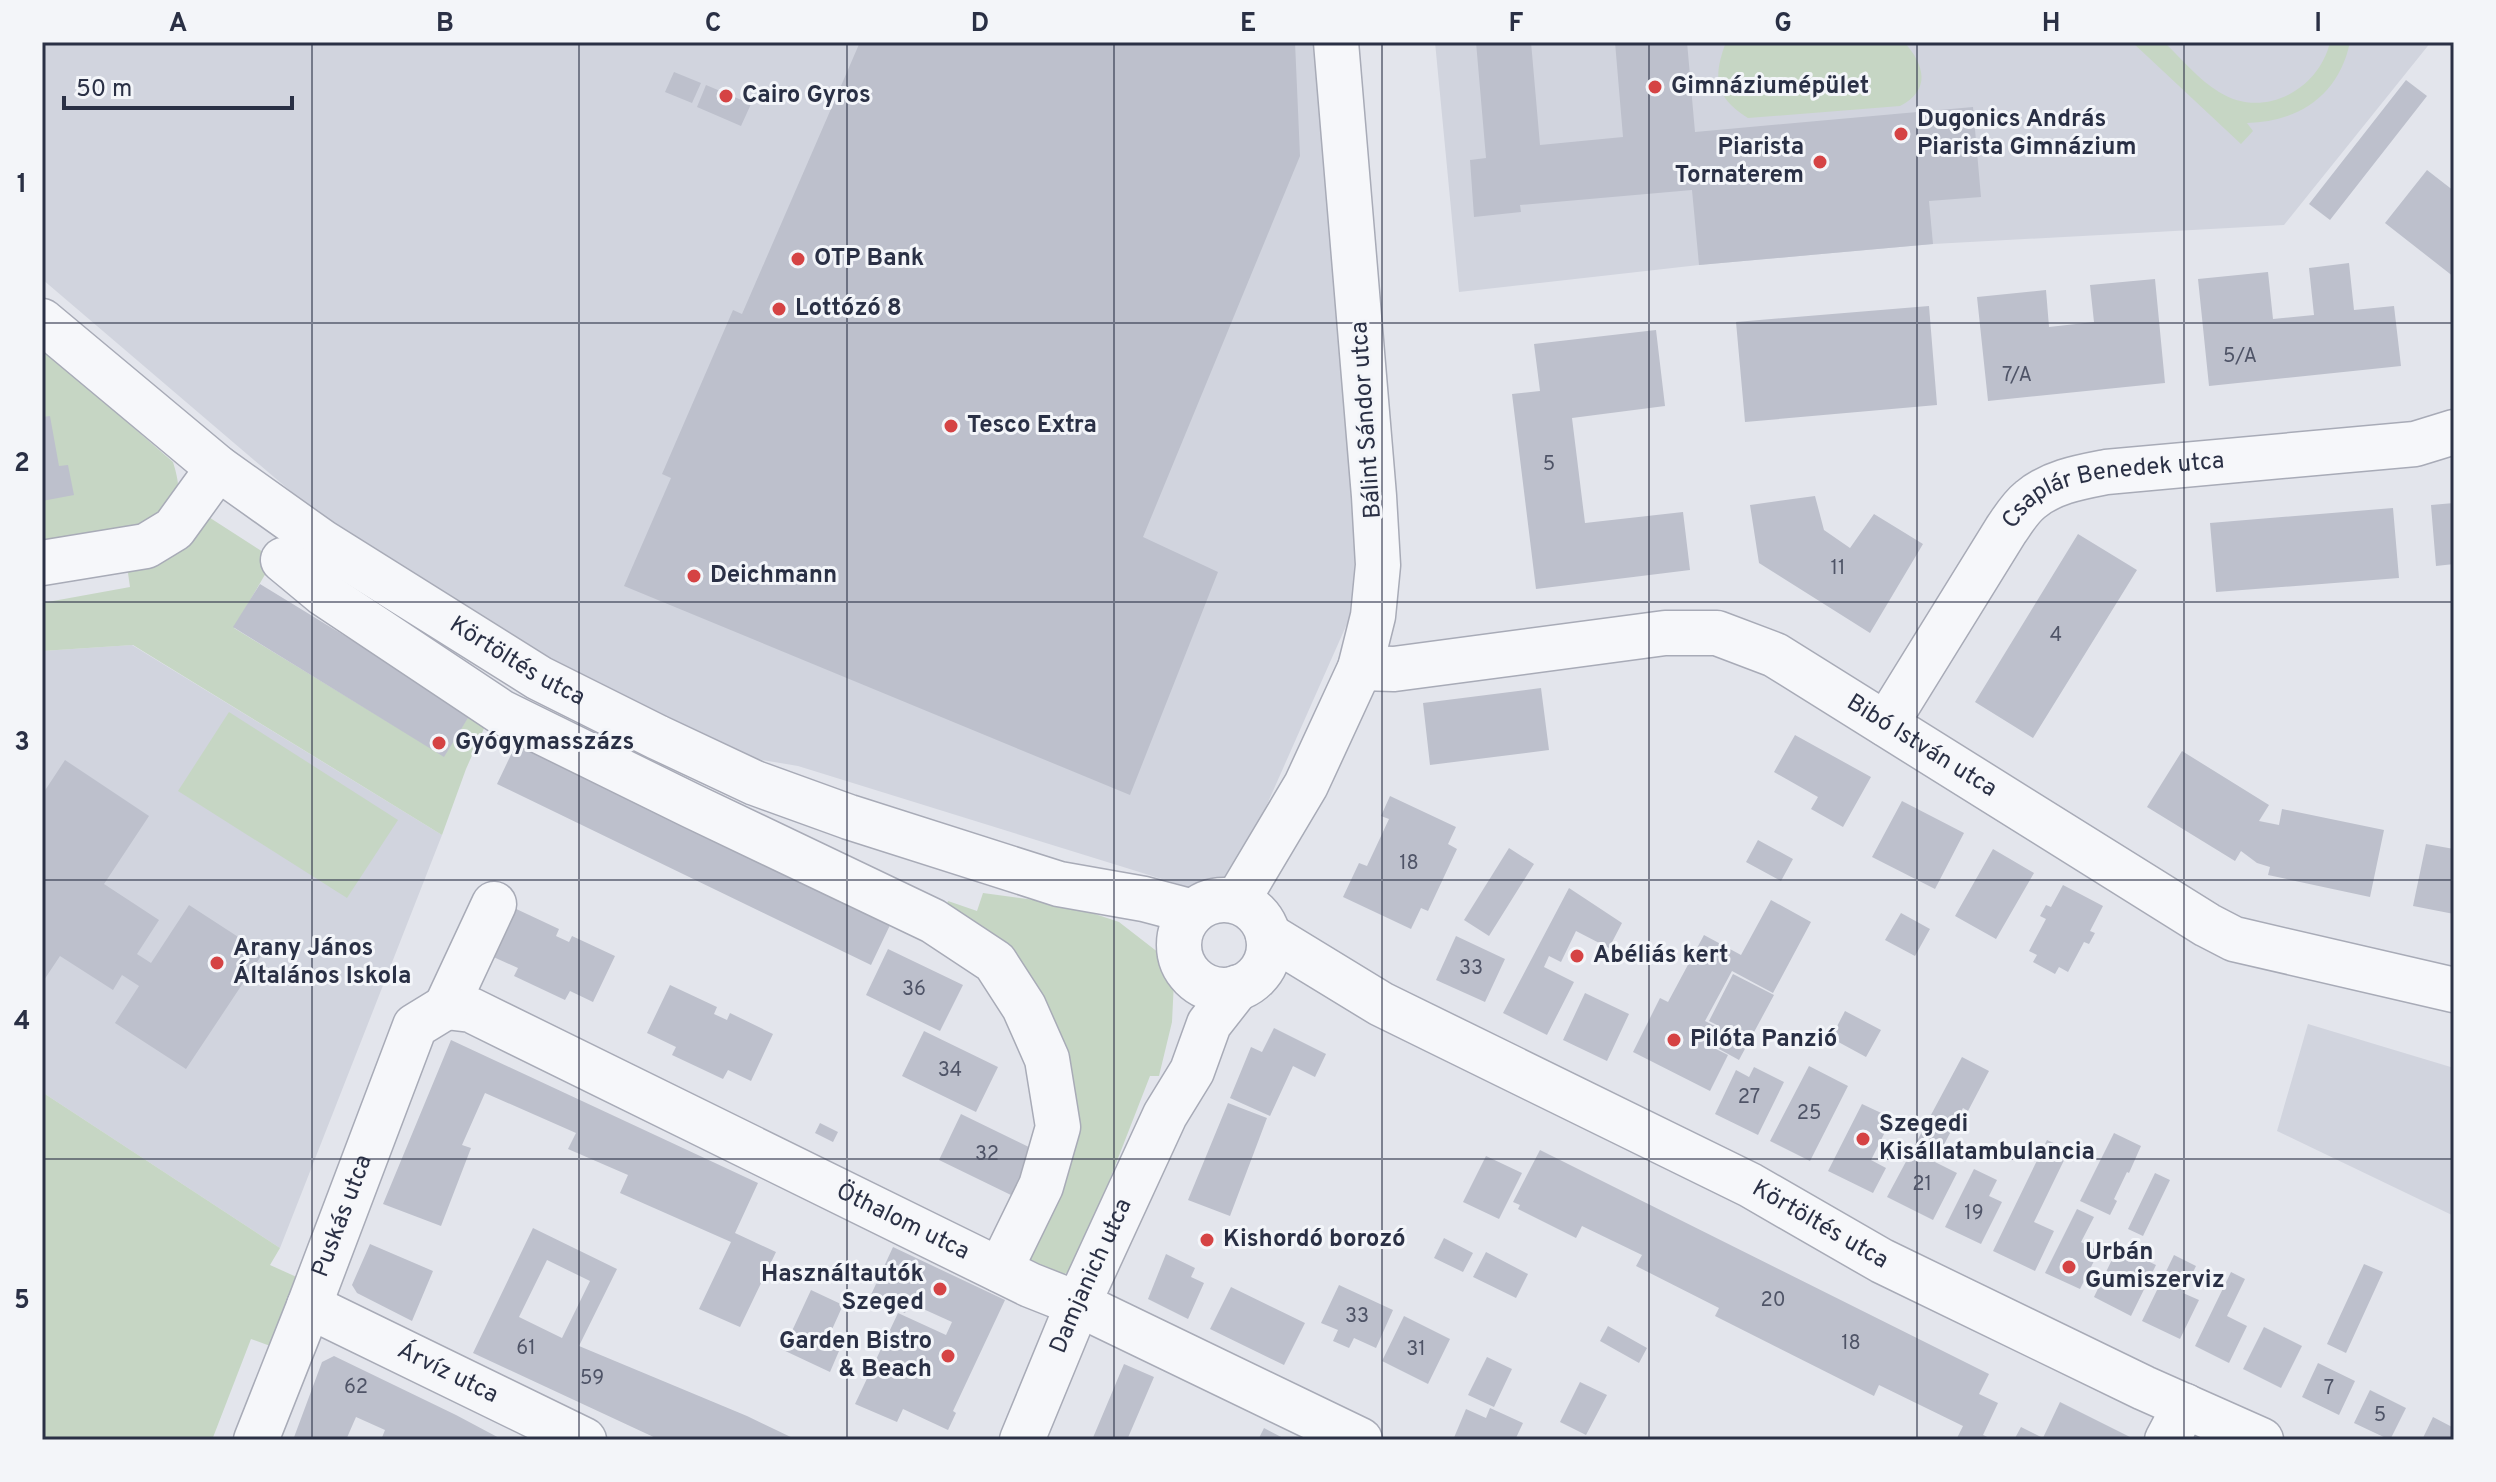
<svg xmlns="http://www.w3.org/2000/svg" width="2496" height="1482" font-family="Overpass,sans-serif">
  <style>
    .built { fill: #d1d4de }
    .green { fill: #c6d6c4 }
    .building { fill: #bdc0cc; fill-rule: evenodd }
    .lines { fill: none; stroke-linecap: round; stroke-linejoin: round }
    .minor-casing { stroke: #a8abb7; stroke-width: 47 }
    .minor { stroke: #f6f7fa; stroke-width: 44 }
    .grid { fill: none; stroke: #2a3045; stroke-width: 2; stroke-opacity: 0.55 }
    .poi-dot { fill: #d54344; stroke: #f3f5f9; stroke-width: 3 }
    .labels { text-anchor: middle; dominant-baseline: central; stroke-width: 6; stroke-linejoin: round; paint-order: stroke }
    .number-label { font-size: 20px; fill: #4f5467 }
    .poi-label { font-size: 24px; font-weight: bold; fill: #2a3045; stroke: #f3f5f9; text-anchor: start }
    .street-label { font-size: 24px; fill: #2a3045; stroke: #f3f5f9 }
    .neatline { fill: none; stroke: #2a3045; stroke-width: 3 }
    .grid-label { font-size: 26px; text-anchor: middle; font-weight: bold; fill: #2a3045 }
  </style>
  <rect width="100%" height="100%" fill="#e3e5ec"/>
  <!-- built -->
  <path class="built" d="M47,42H1314L1318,72L1355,538L1354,608L1246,852L1229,877L1209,886L1191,888L798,766L739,756L628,706L356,547L42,279V47Z
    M1435,42H2431L2284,225L1933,244L1699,265L1459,292Z
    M132,645L442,835L280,1248L42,1092V651Z
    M2308,1024L2454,1068V1216L2277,1131Z"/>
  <!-- green -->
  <path class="green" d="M1726,42H1904C1924,64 1932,89 1900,106L1748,118C1714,97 1713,77 1726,42Z
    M2132,42H2164C2181,58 2199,80 2219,92C2263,120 2319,90 2330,42H2350C2339,95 2299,122 2247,123L2253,131L2241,144Z
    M42,348L173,462C181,488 180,496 167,520L42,551Z
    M204,514L274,559L234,628L444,756L473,709L489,717L466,769L442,835L133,645L42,651V603L130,587L127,566Z
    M229,712L398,820L347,898L178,791Z
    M983,893L1065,904L1119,922L1159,953L1174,981L1172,1022L1159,1076H1150L1080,1256L1075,1267L1062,1276L1027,1265L1071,1112L945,910L948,901L977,911Z
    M42,1092L280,1248L270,1265L301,1279L273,1347L251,1339L212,1440H42Z"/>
  <!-- building -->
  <path class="building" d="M860,42H1295L1300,156L1143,537L1218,572L1130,795L624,586L671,478L662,474L733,310L742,314Z
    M1476,42H1531L1540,145L1623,137L1615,42H1687L1695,132L1973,107L1981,197L1929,201L1933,244L1699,265L1692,190L1520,205L1521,212L1474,217L1470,160L1486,158Z
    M674,72L701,83L692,103L665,92Z
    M2406,80L2427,96L2330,220L2309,204Z
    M706,85L751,104L741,126L697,107Z
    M2427,170L2454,191V277L2385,223Z
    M2349,263L2354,310L2394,306L2401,366L2209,386L2198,279L2268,272L2273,319L2314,315L2309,268Z
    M2155,279L2165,383L1988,401L1977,297L2046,290L2049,327L2094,322L2090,285Z
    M1929,306L1937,405L1745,422L1736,322Z
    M1656,330L1665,406L1572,418L1585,523L1683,512L1690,570L1536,589L1512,394L1540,391L1534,344Z
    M50,416L59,466L68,465L74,495L42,501V417Z
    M1815,496L1824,530L1850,548L1874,514L1923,544L1870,633L1759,563L1750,505Z
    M2454,503V564L2436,566L2431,505Z
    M2393,508L2399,578L2216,592L2210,523Z
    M2078,534L2137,570L2033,738L1975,702Z
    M260,584L471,713L444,757L233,627Z
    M1541,688L1549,750L1430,765L1423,703Z
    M1795,735L1871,777L1843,827L1811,809L1818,797L1774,772Z
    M518,740L892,921L871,965L497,784Z
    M2182,751L2269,805L2259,821L2279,825L2282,809L2384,830L2370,897L2268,875L2270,867L2257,863L2241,851L2235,861L2147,807Z
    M65,760L149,816L104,884L159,920L137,954L151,963L189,905L263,953L186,1069L115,1023L139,986L122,975L113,990L60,956L42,983V795Z
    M1390,796L1456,827L1448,844L1457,849L1428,911L1421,908L1411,929L1343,897L1359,863L1367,866L1389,819L1381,816Z
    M1902,801L1964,833L1935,889L1872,857Z
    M1758,840L1793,859L1781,881L1746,862Z
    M2426,844L2454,849V914L2413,906Z
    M1509,848L1534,864L1489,936L1464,920Z
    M1993,849L2034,873L1996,939L1955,916Z
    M2063,885L2103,906L2090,931L2095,933L2089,944L2084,942L2068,972L2059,967L2055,974L2033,962L2037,955L2029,951L2046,919L2040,916L2046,905L2051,907Z
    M1569,888L1622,923L1609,948L1576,931L1561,962L1549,956L1544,967L1574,982L1547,1035L1503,1013Z
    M1771,900L1811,922L1773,993L1732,971L1705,1021L1717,1027L1708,1045L1728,1055L1710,1091L1633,1052L1660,998L1668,1002L1704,935L1741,955Z
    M512,907L559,929L556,936L569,942L572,936L615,956L593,1002L570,991L565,1000L514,976L518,968L489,955Z
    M1901,913L1930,929L1915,956L1885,940Z
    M1456,936L1505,959L1485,1002L1436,980Z
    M888,949L963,985L940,1031L866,995Z
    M1733,974L1774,995L1739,1060L1710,1044L1719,1026L1709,1021Z
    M670,985L717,1007L714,1014L727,1020L730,1013L773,1034L751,1081L728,1070L723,1079L672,1055L676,1047L647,1033Z
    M1585,993L1629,1014L1607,1061L1563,1040Z
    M1845,1011L1881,1030L1866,1057L1831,1038Z
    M1274,1028L1326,1054L1315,1077L1293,1066L1270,1116L1230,1098L1251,1047L1262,1052Z
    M924,1031L998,1067L976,1112L902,1076Z
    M451,1040L758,1183L735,1233L776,1252L740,1327L699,1309L731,1242L620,1193L628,1175L568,1149L576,1133L485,1093L462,1145L471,1148L441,1226L383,1204Z
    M1962,1057L1989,1071L1968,1111L1963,1108L1935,1162L1957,1173L1933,1220L1887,1197Z
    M1809,1066L1848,1086L1810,1161L1770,1141Z
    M1754,1067L1784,1082L1758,1135L1715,1114L1736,1070L1749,1077Z
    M1228,1103L1267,1118L1230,1216L1188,1200Z
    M1862,1104L1892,1118L1871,1160L1886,1168L1873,1193L1828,1171Z
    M961,1114L1035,1150L1013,1196L939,1160Z
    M820,1123L838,1132L833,1142L815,1133Z
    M2114,1133L2141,1146L2129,1173L2127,1172L2114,1199L2117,1201L2110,1215L2080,1201Z
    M2047,1140L2069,1150L2034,1222L2054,1231L2035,1271L1993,1251Z
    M1540,1150L1989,1374L1979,1394L1998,1403L1983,1435L1994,1440H1956L1963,1426L1879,1385L1874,1396L1715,1316L1719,1308L1636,1266L1642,1255L1582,1226L1576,1238L1518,1209L1520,1205L1513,1202Z
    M1486,1156L1522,1173L1499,1219L1463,1202Z
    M1974,1169L1997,1180L1989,1196L2002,1202L1981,1244L1945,1227Z
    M2155,1173L2170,1180L2143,1236L2128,1229Z
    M2077,1209L2094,1217L2081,1242L2099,1251L2080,1289L2045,1273Z
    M533,1228L617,1269L579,1346L747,1416L797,1440H660L473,1353ZM547,1260L590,1281L562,1338L519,1317Z
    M1444,1238L1473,1253L1463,1272L1434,1258Z
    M370,1244L433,1271L412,1321L357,1293L352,1285Z
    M893,1247L1005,1300L953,1411L956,1413L948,1430L903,1409L897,1422L855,1404L898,1313L946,1335L952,1322L910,1303L905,1313L870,1297Z
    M2118,1247L2156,1265L2131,1316L2094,1297Z
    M1486,1252L1528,1274L1516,1298L1473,1277Z
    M1166,1254L1195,1268L1191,1277L1204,1283L1188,1319L1148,1299Z
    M2174,1255L2196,1266L2183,1293L2199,1300L2180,1339L2142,1321Z
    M2364,1264L2383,1272L2346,1353L2327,1344Z
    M2231,1272L2245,1279L2227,1316L2247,1326L2229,1363L2195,1346Z
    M1339,1285L1393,1310L1376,1348L1354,1338L1349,1348L1333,1341L1338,1330L1321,1323Z
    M1231,1287L1305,1323L1284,1365L1210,1329Z
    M811,1290L843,1305L825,1345L839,1351L830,1372L781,1349L789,1330L792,1331Z
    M1404,1316L1450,1339L1428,1384L1382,1361Z
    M1608,1326L1647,1348L1639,1363L1600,1341Z
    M2264,1327L2302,1346L2281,1388L2243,1369Z
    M334,1356L456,1415L503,1440H381L385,1430L356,1417L346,1440H293L322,1362Z
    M1487,1357L1512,1369L1494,1407L1468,1395Z
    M2318,1363L2355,1381L2339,1415L2302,1397Z
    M1124,1364L1154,1377L1127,1440H1092Z
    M1580,1382L1607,1395L1586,1435L1560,1422Z
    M2370,1390L2406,1408L2390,1440L2354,1423Z
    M2060,1402L2136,1440H2042Z
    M1490,1408L1523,1423L1515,1440H1453L1466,1409L1486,1418Z
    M2433,1417L2454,1428V1440H2422Z
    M2021,1427L2041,1437L2040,1440H2014Z
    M1264,1428L1287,1440H1258Z"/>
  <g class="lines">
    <defs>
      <g id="minor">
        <path id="s1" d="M42,321L218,468L322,542L539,678L657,737L755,783L849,817L1059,884L1144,899L1193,912"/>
        <path d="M283,560L324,594L501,712L692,806L933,921L995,962L1024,1007L1047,1059L1058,1127L1041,1186L1000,1270"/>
        <path d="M42,563L146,546L174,529L218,468"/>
        <path id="s2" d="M1360,668L1394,669L1665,633H1717L1775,655L2207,925L2234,939L2454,990"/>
        <path id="s3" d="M1886,724L2006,530C2013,520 2020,508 2030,500C2051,482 2080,477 2106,472L2415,444L2454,432"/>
        <circle cx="1224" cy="945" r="45"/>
        <path d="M1237,901L1306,785L1360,668L1373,616L1378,565L1374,496L1336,42"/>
        <path id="s4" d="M1268,935L1381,1004L1750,1185L1882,1261L2144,1388L2261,1440"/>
        <path id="s5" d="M446,1007L471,1010L1030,1285L1078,1304L1360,1440"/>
        <path d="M446,1007L494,904"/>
        <path id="s6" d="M309,1306L584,1440"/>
        <path id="s7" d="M256,1440L309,1306L415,1026L446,1007"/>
        <path id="s8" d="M1022,1440L1078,1304L1165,1115L1192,1071L1209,1024L1238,987"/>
        <path d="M2167,1440L2185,1406"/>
      </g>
    </defs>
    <!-- minor casing -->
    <use href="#minor" class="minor-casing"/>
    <!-- minor -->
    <use href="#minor" class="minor"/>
  </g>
  <!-- grid -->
  <path class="grid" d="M312,42V1440M579,42V1440M847,42V1440M1114,42V1440M1382,42V1440M1649,42V1440M1917,42V1440M2184,42V1440M42,323H2454M42,602H2454M42,880H2454M42,1159H2454"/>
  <!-- markers -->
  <g class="poi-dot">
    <circle cx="1655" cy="87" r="8"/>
    <circle cx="726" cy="96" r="8"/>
    <circle cx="1901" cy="134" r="8"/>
    <circle cx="1820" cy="162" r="8"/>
    <circle cx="798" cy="259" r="8"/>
    <circle cx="779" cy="309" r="8"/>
    <circle cx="951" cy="426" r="8"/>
    <circle cx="694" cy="576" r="8"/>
    <circle cx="439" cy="743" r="8"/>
    <circle cx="1577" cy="956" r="8"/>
    <circle cx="217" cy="963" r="8"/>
    <circle cx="1674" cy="1040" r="8"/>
    <circle cx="1863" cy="1139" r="8"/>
    <circle cx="1207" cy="1240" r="8"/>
    <circle cx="2069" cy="1267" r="8"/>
    <circle cx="940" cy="1289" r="8"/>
    <circle cx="948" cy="1356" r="8"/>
  </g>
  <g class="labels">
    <!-- number labels -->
    <g class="number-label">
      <text x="2240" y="357">5/A</text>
      <text x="2017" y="376">7/A</text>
      <text x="1549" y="465">5</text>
      <text x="1838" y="569">11</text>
      <text x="2056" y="636">4</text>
      <text x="1409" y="864">18</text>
      <text x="1471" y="969">33</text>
      <text x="914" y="990">36</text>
      <text x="950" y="1071">34</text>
      <text x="1749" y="1098">27</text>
      <text x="1809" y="1114">25</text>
      <text x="987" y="1155">32</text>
      <text x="1922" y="1185">21</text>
      <text x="1974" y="1214">19</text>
      <text x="1773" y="1301">20</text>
      <text x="1357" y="1317">33</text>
      <text x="1851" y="1344">18</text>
      <text x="526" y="1349">61</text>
      <text x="1416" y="1350">31</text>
      <text x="592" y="1379">59</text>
      <text x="356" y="1388">62</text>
      <text x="2329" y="1389">7</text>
      <text x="2380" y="1416">5</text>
    </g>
    <!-- poi labels -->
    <g class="poi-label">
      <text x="1671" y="87">Gimnáziumépület</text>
      <text x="742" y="96">Cairo Gyros</text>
      <text x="1917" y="120">Dugonics András<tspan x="1917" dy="28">Piarista Gimnázium</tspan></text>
      <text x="1804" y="148" text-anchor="end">Piarista<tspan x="1804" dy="28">Tornaterem</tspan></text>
      <text x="814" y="259">OTP Bank</text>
      <text x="795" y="309">Lottózó 8</text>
      <text x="967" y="426">Tesco Extra</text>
      <text x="710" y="576">Deichmann</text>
      <text x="455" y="743">Gyógymasszázs</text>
      <text x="233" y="949">Arany János<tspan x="233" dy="28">Általános Iskola</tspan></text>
      <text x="1593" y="956">Abéliás kert</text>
      <text x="1690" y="1040">Pilóta Panzió</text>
      <text x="1879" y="1125">Szegedi<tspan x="1879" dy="28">Kisállatambulancia</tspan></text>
      <text x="1223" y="1240">Kishordó borozó</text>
      <text x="2085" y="1253">Urbán<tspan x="2085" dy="28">Gumiszerviz</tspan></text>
      <text x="924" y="1275" text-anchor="end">Használtautók<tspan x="924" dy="28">Szeged</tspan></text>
      <text x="932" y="1342" text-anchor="end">Garden Bistro<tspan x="932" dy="28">&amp; Beach</tspan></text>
    </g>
    <!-- street labels -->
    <g class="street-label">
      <text transform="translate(1367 420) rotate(-94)">Bálint Sándor utca</text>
      <text stroke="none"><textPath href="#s3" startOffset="350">Csaplár Benedek utca</textPath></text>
      <text stroke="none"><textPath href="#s1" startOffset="586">Körtöltés utca</textPath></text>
      <text stroke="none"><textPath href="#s2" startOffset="594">Bibó István utca</textPath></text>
      <text stroke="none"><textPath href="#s7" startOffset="240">Puskás utca</textPath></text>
      <text stroke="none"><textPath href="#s5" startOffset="506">Öthalom utca</textPath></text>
      <text stroke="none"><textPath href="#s4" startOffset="624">Körtöltés utca</textPath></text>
      <text stroke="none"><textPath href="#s8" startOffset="178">Damjanich utca</textPath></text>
      <text stroke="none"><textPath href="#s6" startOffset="154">Árvíz utca</textPath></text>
    </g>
  </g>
  <!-- border -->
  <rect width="2496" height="1482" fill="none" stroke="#f3f5f9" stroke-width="88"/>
  <!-- scale -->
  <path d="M64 96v12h228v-12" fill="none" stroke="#2a3045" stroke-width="4"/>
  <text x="76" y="96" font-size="24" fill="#2a3045" stroke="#f3f5f9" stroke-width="6" paint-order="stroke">50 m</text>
  <rect x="44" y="44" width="2408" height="1394" class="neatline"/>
  <g class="grid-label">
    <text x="178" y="31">A</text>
    <text x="445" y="31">B</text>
    <text x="713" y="31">C</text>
    <text x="980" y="31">D</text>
    <text x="1248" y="31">E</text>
    <text x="1516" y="31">F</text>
    <text x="1783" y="31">G</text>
    <text x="2051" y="31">H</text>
    <text x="2318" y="31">I</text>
    <text x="22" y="192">1</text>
    <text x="22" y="471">2</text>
    <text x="22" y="750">3</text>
    <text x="22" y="1029">4</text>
    <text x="22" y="1308">5</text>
  </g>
</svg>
